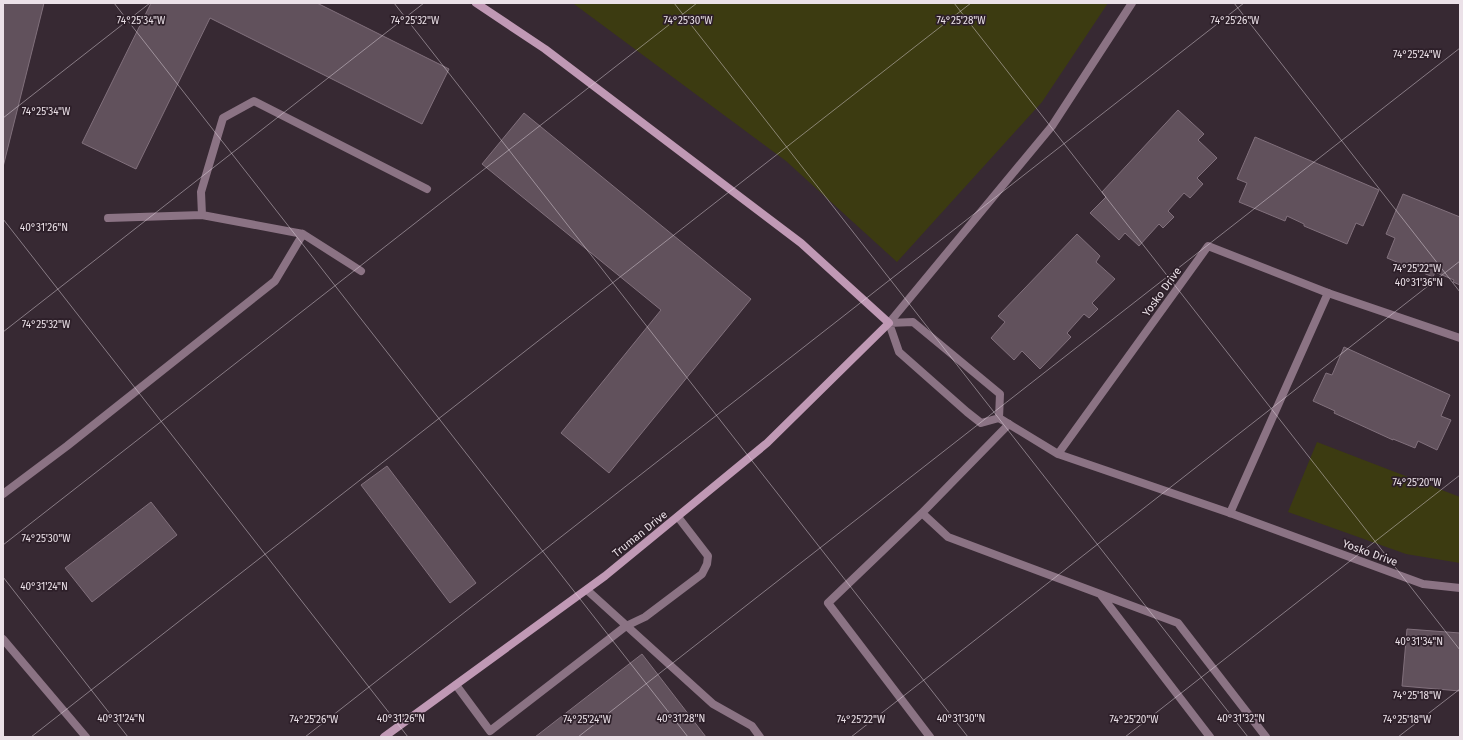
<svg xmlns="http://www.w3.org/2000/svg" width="1463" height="740" font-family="'Fira Sans',sans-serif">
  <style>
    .green { fill: #3c3b11 }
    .building { fill: #61515c; stroke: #81707c }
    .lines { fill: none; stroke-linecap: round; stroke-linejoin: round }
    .lane { stroke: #8b7384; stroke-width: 8 }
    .street { stroke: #8b7384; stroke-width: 8 }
    .secondary { stroke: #c099b5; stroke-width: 8 }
    .ticks { fill: none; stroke: #ebe1e8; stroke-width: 1; stroke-opacity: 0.45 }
    .labels { text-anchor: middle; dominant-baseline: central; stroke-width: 3.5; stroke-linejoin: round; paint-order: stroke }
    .street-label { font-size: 11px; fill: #ebe1e8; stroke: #2d1f29 }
    .ticks-label { font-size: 10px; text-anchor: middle; fill: #ebe1e8; stroke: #2d1f29; stroke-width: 3.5; stroke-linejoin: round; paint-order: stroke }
  </style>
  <rect width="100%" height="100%" fill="#372933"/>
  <!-- green -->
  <path class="green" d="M575,3H1108L1042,102L897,262L786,161L574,4Z
    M1317,442L1460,497V563L1406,554L1288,512Z"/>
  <!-- building -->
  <path class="building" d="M3,3H44L3,167Z
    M151,3H317L449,69L422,124L210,18L136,169L82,143Z
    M1178,110L1204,134L1198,140L1217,158L1197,178L1203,184L1190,198L1184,193L1168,211L1174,217L1163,228L1159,224L1139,246L1125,233L1119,240L1090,213L1106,197L1102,192Z
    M524,113L751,299L609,473L561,433L661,310L482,164Z
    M1255,137L1379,190L1363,226L1356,223L1347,244L1304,226V224L1287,216L1285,221L1239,202L1247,183L1237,179Z
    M1403,194L1460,217V285L1453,282L1454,280L1435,272L1433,277L1387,258L1395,238L1386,234Z
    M1077,234L1100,256L1096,262L1115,279L1092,303L1098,309L1089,318L1084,314L1067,333L1071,337L1040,369L1022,351L1014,360L991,338L1005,322L998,316Z
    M1344,347L1450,395L1441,416L1451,420L1437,450L1418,441L1415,448L1393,439V440L1334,413L1335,411L1313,401L1326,373L1332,375Z
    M387,466L476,583L450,603L361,485Z
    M151,502L177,535L92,602L65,568Z
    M1407,629L1460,633V691L1402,686Z
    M642,654L706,737H535Z"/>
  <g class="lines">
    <!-- lane -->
    <path class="lane" d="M108,218L202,215
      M361,271L303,234L202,215L201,192L223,118L254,101L427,189
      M889,323L1052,126L1132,3
      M1009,424L922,513L948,537L1178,623L1266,737
      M3,494L67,446L275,281L303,234
      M922,513L828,603L930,737
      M1230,513L1328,293
      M587,590L713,704L752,726L760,737
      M1101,595L1210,737
      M456,685L490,731L626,626L645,617L702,574L707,564L708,556L678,517"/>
    <!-- street -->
    <path class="street" d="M999,418L1000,394L913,322L889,323L899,352L967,412L981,423L999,418L1058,454L1230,513L1423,584L1460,588
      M1058,454L1208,246L1328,293L1460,338
      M3,639L86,737"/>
    <!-- secondary -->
    <path class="secondary" d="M384,737L605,576L767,443L889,323L801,243L545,49L476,3"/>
  </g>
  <!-- ticks -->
  <path class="ticks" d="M114,3L688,737M394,3L968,737M674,3L1248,737M954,3L1460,650M1234,3L1460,292M3,118L150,3M3,219L408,737M3,332L424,3M3,545L697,3M3,577L128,737M31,737L971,3M305,737L1244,3M578,737L1460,48M851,737L1460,261M1125,737L1460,475M1398,737L1460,689"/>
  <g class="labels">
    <!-- street labels -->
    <g class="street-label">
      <text transform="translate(1162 292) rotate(-54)">Yosko Drive</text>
      <text transform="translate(640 534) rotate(-39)">Truman Drive</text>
      <text transform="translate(1370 553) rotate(20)">Yosko Drive</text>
    </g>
  </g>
  <g class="ticks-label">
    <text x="141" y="24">74°25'34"W</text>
    <text x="415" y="24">74°25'32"W</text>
    <text x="688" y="24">74°25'30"W</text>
    <text x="961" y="24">74°25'28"W</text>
    <text x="1235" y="24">74°25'26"W</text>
    <text x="1417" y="58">74°25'24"W</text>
    <text x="46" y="115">74°25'34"W</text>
    <text x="44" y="231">40°31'26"N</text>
    <text x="1417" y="272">74°25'22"W</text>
    <text x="1419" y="286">40°31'36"N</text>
    <text x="46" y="328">74°25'32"W</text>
    <text x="1417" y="486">74°25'20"W</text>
    <text x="46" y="542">74°25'30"W</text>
    <text x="44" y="590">40°31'24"N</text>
    <text x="1419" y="645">40°31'34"N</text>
    <text x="1417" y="699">74°25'18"W</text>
    <text x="121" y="722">40°31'24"N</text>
    <text x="401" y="722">40°31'26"N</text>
    <text x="681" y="722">40°31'28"N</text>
    <text x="961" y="722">40°31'30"N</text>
    <text x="1241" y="722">40°31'32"N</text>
    <text x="314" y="723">74°25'26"W</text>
    <text x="587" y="723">74°25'24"W</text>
    <text x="861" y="723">74°25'22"W</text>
    <text x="1134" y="723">74°25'20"W</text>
    <text x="1407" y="723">74°25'18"W</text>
  </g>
  <!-- border -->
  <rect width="1463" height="740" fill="none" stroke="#ebe1e8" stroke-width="8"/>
</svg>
